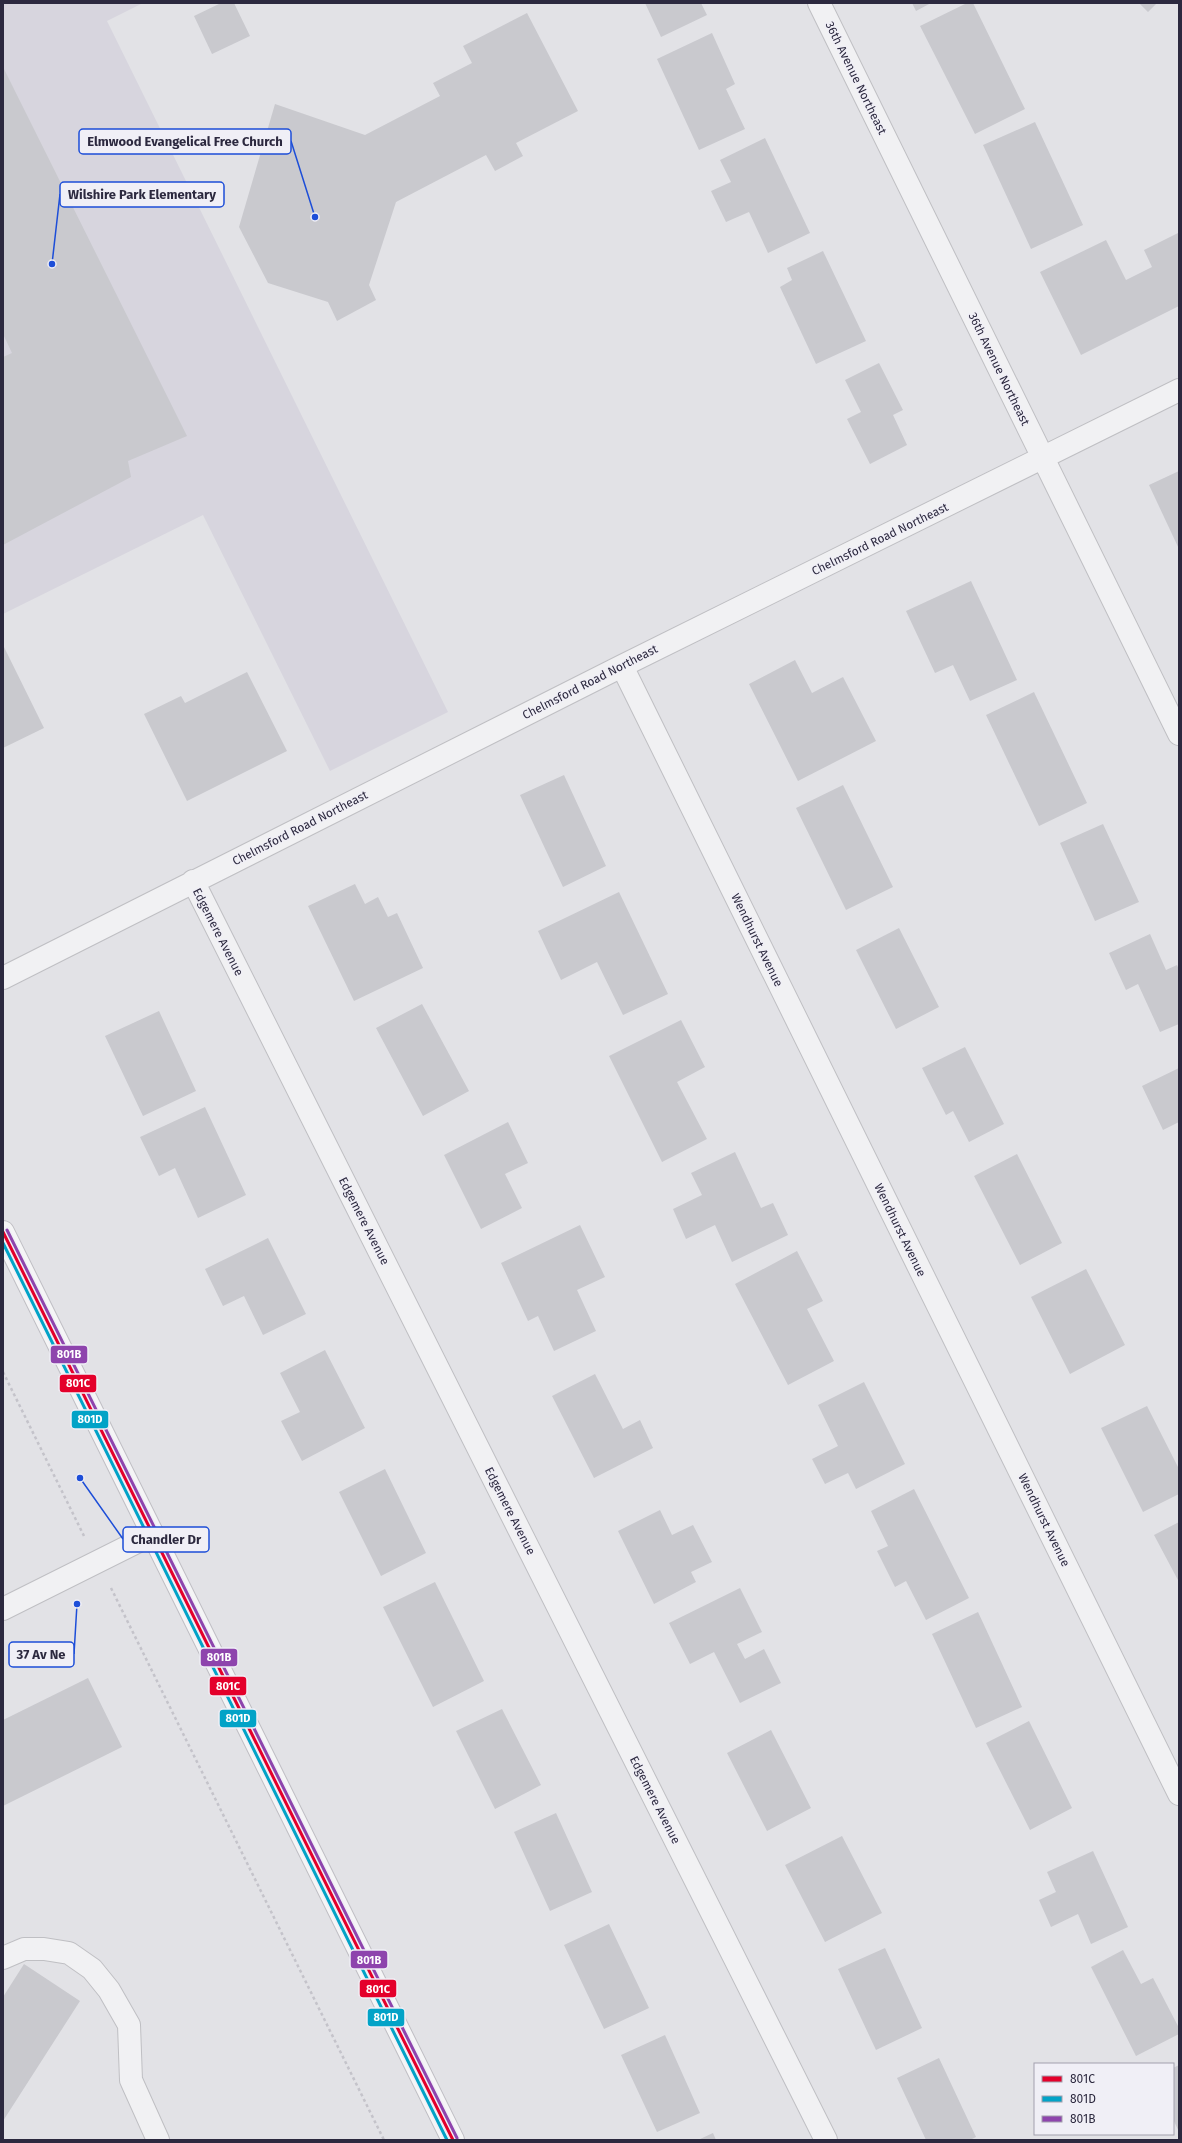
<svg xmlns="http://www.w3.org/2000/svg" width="1182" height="2143" font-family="'Fira Sans',sans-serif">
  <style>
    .built { fill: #d7d5de }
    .building { fill: #c9c9ce }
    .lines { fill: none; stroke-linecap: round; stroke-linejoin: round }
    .minor-casing { stroke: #bfbfc3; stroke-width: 24 }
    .major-casing { stroke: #bfbec4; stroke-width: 24 }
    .path { stroke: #c4c3ca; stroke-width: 2.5; stroke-dasharray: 3 3; stroke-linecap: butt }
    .minor { stroke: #f1f1f3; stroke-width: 22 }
    .major { stroke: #f5f5f6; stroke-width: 22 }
    .bus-1-casing { stroke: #f0eff6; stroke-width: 6 }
    .bus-2-casing { stroke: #f0eff6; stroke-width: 6 }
    .bus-3-casing { stroke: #f0eff6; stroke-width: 6 }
    .bus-1 { stroke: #e4002b; stroke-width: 3 }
    .bus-2 { stroke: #02a3c7; stroke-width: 3 }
    .bus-3 { stroke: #8e44ad; stroke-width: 3 }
    .labels { text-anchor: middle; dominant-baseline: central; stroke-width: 3; stroke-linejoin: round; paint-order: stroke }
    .street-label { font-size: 12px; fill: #2c293f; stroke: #f0eff6 }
    .leader { fill: none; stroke: #1d4ed8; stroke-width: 1.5 }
    .callout-dot { fill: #1d4ed8; stroke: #f0eff6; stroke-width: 1.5 }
    .callout { fill: #f0eff6; stroke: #1d4ed8; stroke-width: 1.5 }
    .callout-label { font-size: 13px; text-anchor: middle; font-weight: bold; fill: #2c293f }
    .line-badge { stroke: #f0eff6; stroke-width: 1.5 }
    .badge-label { font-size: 11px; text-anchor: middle; font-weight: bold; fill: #fff }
  </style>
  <rect width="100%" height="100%" fill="#e2e2e6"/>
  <!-- built -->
  <path class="built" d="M3,3H143L107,21L448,712L330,771L203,515L3,614Z"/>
  <!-- building -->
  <path class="building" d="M221,3H234L250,36L212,54L194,16Z
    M645,3H701L707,15L661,37Z
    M912,3H931L916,11Z
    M967,3H973L1025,109L975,134L920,26Z
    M1139,3H1157L1148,12Z
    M527,13L578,111L516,143L523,156L495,171L486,155L396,202L369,285L376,300L337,321L328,302L268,283L239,227L275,104L365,135L440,96L433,83L472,63L463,46Z
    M712,33L735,84L726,89L745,129L699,150L657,59Z
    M3,67L187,436L128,461L131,477L3,545V357L12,353L3,334Z
    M1035,122L1083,225L1031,249L983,145Z
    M765,138L810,233L768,253L749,212L726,222L711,191L731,182L720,160Z
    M1178,233L1179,306L1081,355L1040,272L1106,240L1126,280L1152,267L1144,250Z
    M823,251L866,341L816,364L780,287L792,280L787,268Z
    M879,363L903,410L893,415L907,445L870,464L847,419L861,412L845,380Z
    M1179,471V549L1149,485Z
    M971,581L1017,680L970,701L953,665L935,673L906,611Z
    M3,645L44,728L3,748Z
    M795,660L812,693L843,677L876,741L798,781L749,684Z
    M247,672L287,751L187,801L144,714L181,696L185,703Z
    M1034,692L1087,803L1039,826L986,715Z
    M564,775L606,866L563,887L520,795Z
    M843,785L893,887L846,910L796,808Z
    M1103,824L1139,902L1095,921L1060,843Z
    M355,884L365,904L378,897L388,917L397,913L423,968L354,1001L308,906Z
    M619,892L668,994L623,1015L597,962L561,980L538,931Z
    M899,928L939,1007L896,1029L856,950Z
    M1150,934L1166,970L1177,965L1179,970V1024L1160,1032L1138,984L1126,990L1109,953Z
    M422,1004L469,1091L423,1116L376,1028Z
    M159,1011L196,1091L143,1116L105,1036Z
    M681,1020L705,1067L677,1082L707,1139L662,1162L609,1056Z
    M965,1047L1004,1124L969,1142L953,1111L946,1115L922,1068Z
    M1179,1068V1122L1163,1130L1142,1086Z
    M205,1107L246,1195L198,1218L175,1168L159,1176L140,1137Z
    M508,1122L528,1163L505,1174L522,1208L481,1229L444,1155Z
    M735,1152L761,1208L773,1203L788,1235L732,1262L715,1225L686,1239L673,1209L702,1195L691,1173Z
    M1017,1154L1062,1243L1020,1265L974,1176Z
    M580,1225L605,1277L577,1290L596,1331L554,1351L538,1316L528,1321L501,1263Z
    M268,1238L306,1314L263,1335L244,1296L223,1306L205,1269Z
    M797,1251L823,1301L807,1309L834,1361L788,1385L735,1284Z
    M1086,1269L1125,1345L1070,1374L1031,1297Z
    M325,1350L365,1428L302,1461L281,1421L300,1412L280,1373Z
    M595,1374L623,1429L640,1420L653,1448L594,1478L552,1396Z
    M864,1382L905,1464L856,1489L848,1473L825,1484L812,1459L838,1446L818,1405Z
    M1147,1406L1179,1469V1494L1143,1512L1101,1428Z
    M385,1469L426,1553L381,1576L339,1492Z
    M914,1489L969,1598L926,1620L906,1581L895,1587L877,1551L888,1546L871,1511Z
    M660,1510L672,1535L693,1525L712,1562L691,1572L696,1582L654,1604L618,1531Z
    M1179,1522V1582L1154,1535Z
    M435,1582L484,1681L433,1707L383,1607Z
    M740,1588L762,1632L737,1644L745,1659L764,1649L781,1683L740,1703L714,1652L690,1664L669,1623Z
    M978,1612L1022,1707L976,1728L932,1634Z
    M88,1678L122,1747L3,1806V1720Z
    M502,1709L541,1785L495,1809L456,1731Z
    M1029,1721L1072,1808L1030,1830L986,1743Z
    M771,1730L811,1808L767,1831L727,1753Z
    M556,1813L592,1892L550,1911L514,1832Z
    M842,1836L882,1913L825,1942L785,1865Z
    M1093,1851L1128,1927L1091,1944L1078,1914L1051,1927L1039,1900L1056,1892L1047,1872Z
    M609,1924L649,2008L604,2029L564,1945Z
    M885,1948L922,2028L876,2050L838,1969Z
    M1123,1950L1141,1984L1153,1978L1179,2028V2034L1136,2056L1091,1967Z
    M24,1964L80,2001L3,2121V1997Z
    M665,2035L700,2113L657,2132L621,2055Z
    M939,2058L976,2137L970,2140H926L897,2078Z
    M1179,2065V2132L1173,2119V2068Z
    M713,2133L716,2140H698Z"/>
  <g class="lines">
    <defs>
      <path id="minor" d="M819,3L1179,734
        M622,666L1179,1794
        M193,881L826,2140
        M3,978L622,666L1179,390
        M3,1609L153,1534
        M3,1958L24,1949H44L69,1953L92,1969L109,1990L129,2025L131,2080L158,2140"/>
      <path id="major" d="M3,1232L453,2140"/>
    </defs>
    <!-- minor casing -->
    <use href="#minor" class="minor-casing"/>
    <!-- major casing -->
    <use href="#major" class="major-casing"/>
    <!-- path -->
    <path class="path" d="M3,1372L84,1536
      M111,1588L384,2140"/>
    <!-- minor -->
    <use href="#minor" class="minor"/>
    <!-- major -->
    <use href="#major" class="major"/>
    <defs>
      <path id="bus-1" d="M3,1232L453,2140"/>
      <path id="bus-2" d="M3,1243L447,2140"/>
      <path id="bus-3" d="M7,1230L457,2138"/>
    </defs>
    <!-- bus-1 casing -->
    <use href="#bus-1" class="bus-1-casing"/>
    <!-- bus-2 casing -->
    <use href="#bus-2" class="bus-2-casing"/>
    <!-- bus-3 casing -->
    <use href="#bus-3" class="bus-3-casing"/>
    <!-- bus-1 -->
    <use href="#bus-1" class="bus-1"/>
    <!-- bus-2 -->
    <use href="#bus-2" class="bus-2"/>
    <!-- bus-3 -->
    <use href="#bus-3" class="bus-3"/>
  </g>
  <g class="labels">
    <!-- street labels -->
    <g class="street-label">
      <text transform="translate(856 78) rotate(64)">36th Avenue Northeast</text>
      <text transform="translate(999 369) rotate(64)">36th Avenue Northeast</text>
      <text transform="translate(880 539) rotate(-26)">Chelmsford Road Northeast</text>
      <text transform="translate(590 682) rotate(-27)">Chelmsford Road Northeast</text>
      <text transform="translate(300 828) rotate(-27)">Chelmsford Road Northeast</text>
      <text transform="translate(218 932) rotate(63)">Edgemere Avenue</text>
      <text transform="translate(757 940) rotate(64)">Wendhurst Avenue</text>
      <text transform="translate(364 1221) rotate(63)">Edgemere Avenue</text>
      <text transform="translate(900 1230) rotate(64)">Wendhurst Avenue</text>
      <text transform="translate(510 1511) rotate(63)">Edgemere Avenue</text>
      <text transform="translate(1044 1520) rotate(64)">Wendhurst Avenue</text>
      <text transform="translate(655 1800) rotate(63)">Edgemere Avenue</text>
    </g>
  </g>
  <!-- callouts -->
  <path class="leader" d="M315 217L291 141M52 264L60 194M80 1478L123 1539M77 1604L74 1654"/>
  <g class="callout-dot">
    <circle cx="315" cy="217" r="4"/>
    <circle cx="52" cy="264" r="4"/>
    <circle cx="80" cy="1478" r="4"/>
    <circle cx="77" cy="1604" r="4"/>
  </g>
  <g class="callout">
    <rect x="79" y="129" width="212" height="25" rx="4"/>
    <rect x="60" y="182" width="164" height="25" rx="4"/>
    <rect x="123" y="1527" width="86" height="25" rx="4"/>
    <rect x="9" y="1642" width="65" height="25" rx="4"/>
  </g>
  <g class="callout-label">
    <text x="185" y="146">Elmwood Evangelical Free Church</text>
    <text x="142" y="199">Wilshire Park Elementary</text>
    <text x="166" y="1544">Chandler Dr</text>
    <text x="41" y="1659">37 Av Ne</text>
  </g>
  <g class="line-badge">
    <rect x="50" y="1345" width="38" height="19" rx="4" fill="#8e44ad"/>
    <rect x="59" y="1374" width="38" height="19" rx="4" fill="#e4002b"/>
    <rect x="71" y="1410" width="38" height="19" rx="4" fill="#02a3c7"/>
    <rect x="200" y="1648" width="38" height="19" rx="4" fill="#8e44ad"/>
    <rect x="209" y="1676" width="38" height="20" rx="4" fill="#e4002b"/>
    <rect x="219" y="1709" width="38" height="19" rx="4" fill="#02a3c7"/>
    <rect x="350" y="1950" width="38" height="19" rx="4" fill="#8e44ad"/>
    <rect x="359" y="1979" width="38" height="19" rx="4" fill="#e4002b"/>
    <rect x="367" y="2008" width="38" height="19" rx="4" fill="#02a3c7"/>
  </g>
  <g class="badge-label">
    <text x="69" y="1358">801B</text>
    <text x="78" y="1387">801C</text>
    <text x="90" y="1423">801D</text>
    <text x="219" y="1661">801B</text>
    <text x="228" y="1690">801C</text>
    <text x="238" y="1722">801D</text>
    <text x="369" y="1964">801B</text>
    <text x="378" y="1993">801C</text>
    <text x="386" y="2021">801D</text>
  </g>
  <!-- border -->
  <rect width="1182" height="2143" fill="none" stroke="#2c293f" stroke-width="8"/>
  <!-- legend -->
  <rect x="1034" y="2063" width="140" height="72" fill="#f0eff6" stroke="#a2a0ad"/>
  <rect x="1042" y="2076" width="20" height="6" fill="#e4002b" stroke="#a2a0ad"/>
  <text x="1070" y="2083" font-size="12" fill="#2c293f">801C</text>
  <rect x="1042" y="2096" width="20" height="6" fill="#02a3c7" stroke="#a2a0ad"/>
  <text x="1070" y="2103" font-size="12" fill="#2c293f">801D</text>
  <rect x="1042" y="2116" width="20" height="6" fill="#8e44ad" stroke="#a2a0ad"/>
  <text x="1070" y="2123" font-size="12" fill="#2c293f">801B</text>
</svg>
